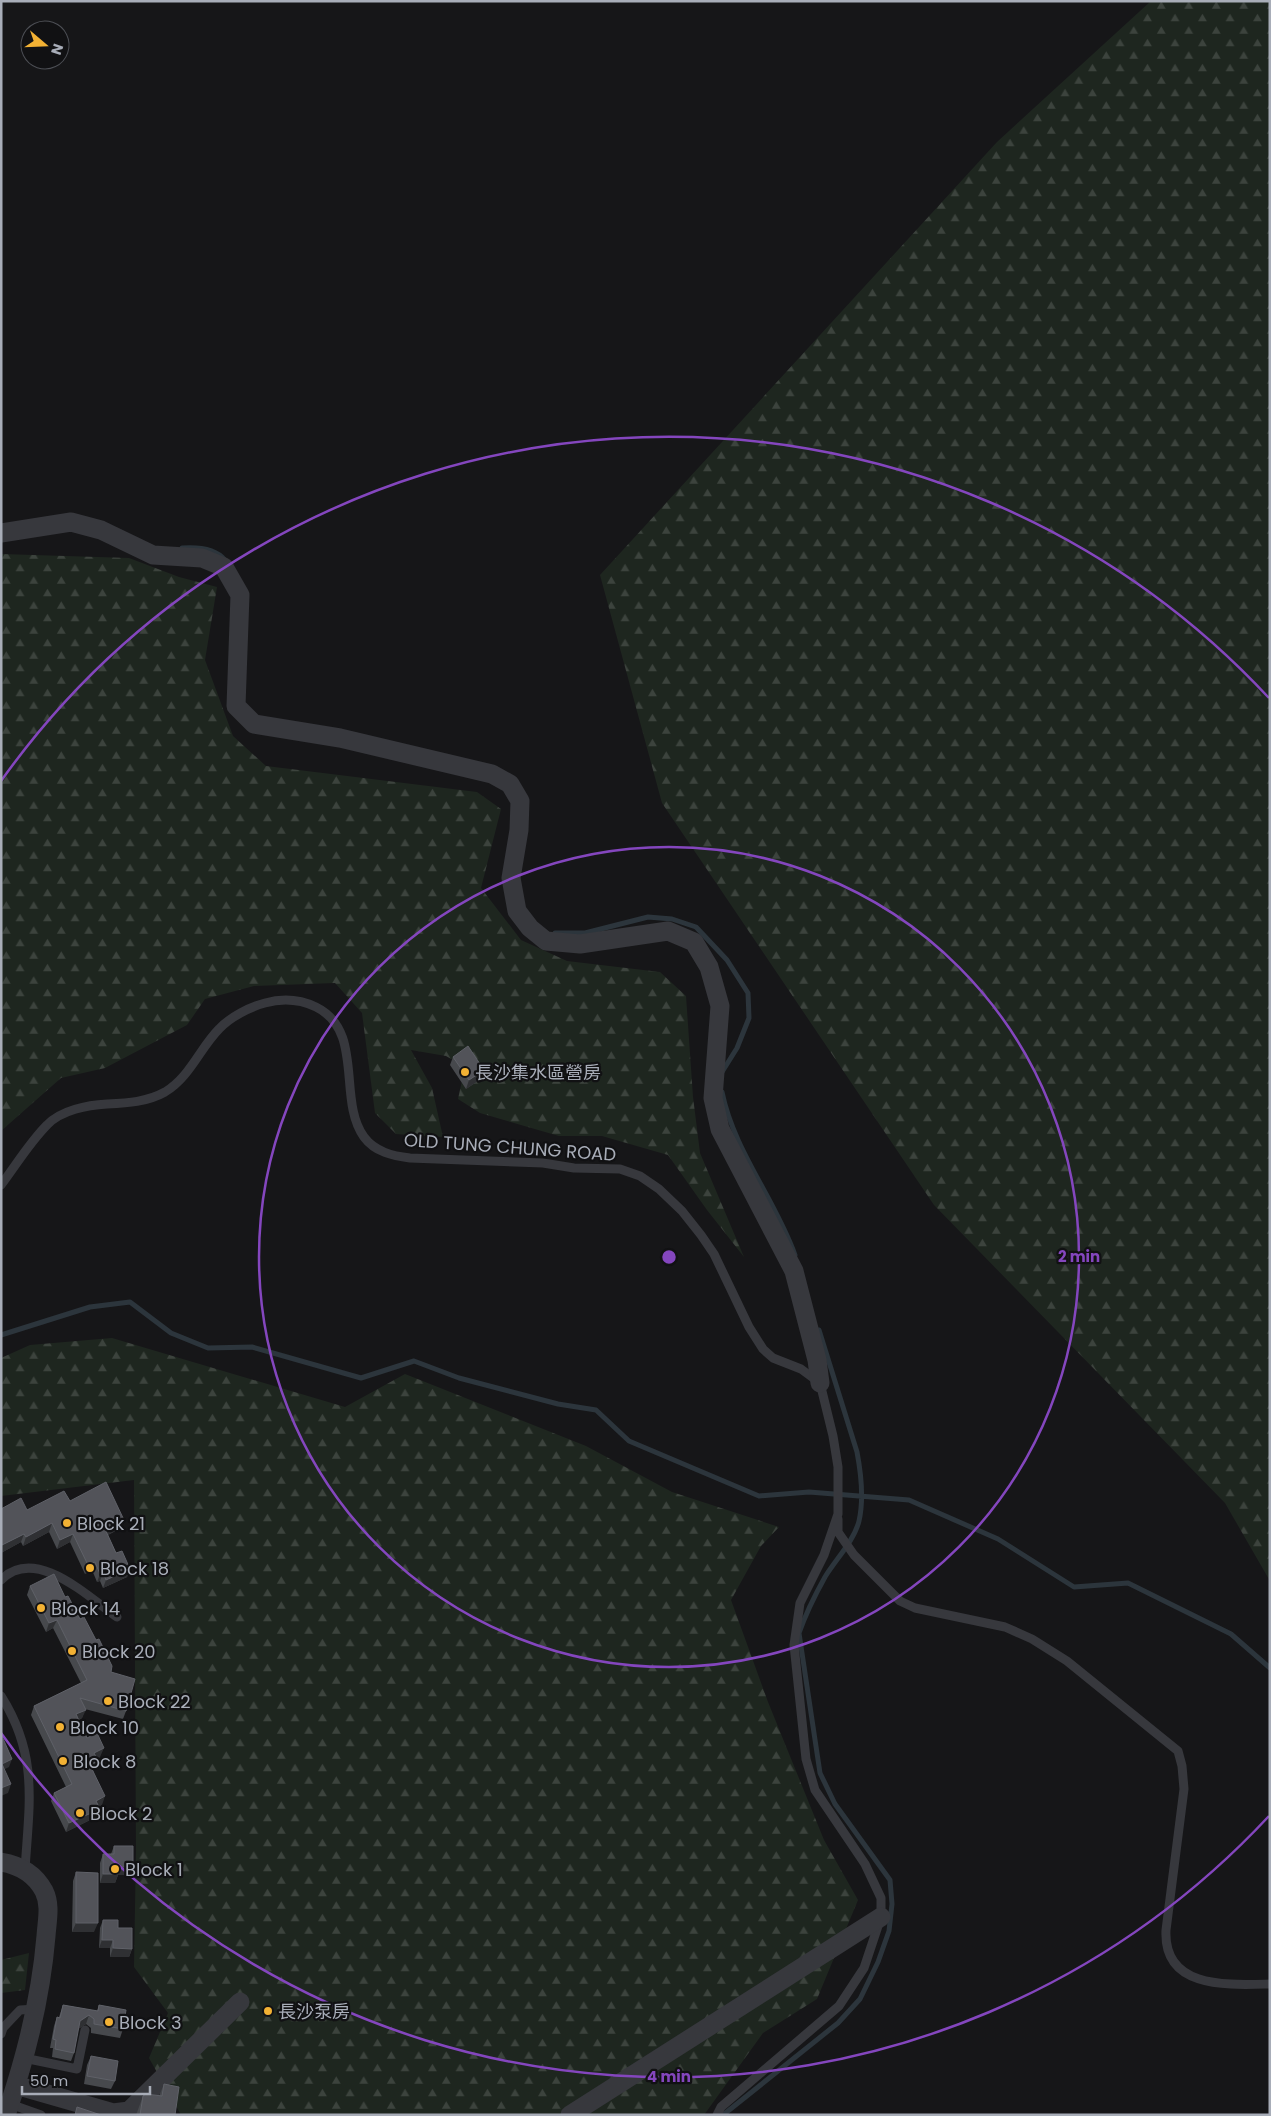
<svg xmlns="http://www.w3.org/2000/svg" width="1271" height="2116" font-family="Poppins,'Noto Sans TC',sans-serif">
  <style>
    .forest { fill: url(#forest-firs) }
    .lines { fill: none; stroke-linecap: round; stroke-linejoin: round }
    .stream { stroke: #2c353c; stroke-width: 5 }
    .lane { stroke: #37383d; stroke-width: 9 }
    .street { stroke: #37383d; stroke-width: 19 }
    .wall { fill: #47494d }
    .shaded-wall { fill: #2f3033 }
    .building { fill: #525359; stroke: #5f6168 }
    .ring { fill: none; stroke: #8446be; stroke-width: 2.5 }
    .poi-dot { fill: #f2b134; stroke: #111113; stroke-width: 2 }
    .labels { text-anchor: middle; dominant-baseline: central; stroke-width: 4.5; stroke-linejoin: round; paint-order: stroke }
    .poi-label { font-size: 18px; fill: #a8adb8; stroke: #111113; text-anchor: start }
    .street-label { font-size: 18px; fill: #a8adb8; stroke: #111113 }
    .centre { fill: #8446be; stroke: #111113; stroke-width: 2.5 }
    .ring-label { font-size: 15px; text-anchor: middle; font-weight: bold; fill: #8446be; stroke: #111113; stroke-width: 4.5; stroke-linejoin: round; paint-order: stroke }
  </style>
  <defs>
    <pattern id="forest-firs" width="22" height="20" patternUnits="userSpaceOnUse" patternTransform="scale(1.25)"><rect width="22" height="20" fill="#1e261f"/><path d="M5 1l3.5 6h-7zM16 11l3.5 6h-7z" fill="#3c433d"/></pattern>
  </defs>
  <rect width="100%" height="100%" fill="#161618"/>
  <!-- forest -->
  <path class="forest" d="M1151,1H1270V1581L1225,1503L934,1205L662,803L600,575L997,142Z
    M1,554L129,558L179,577L217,587L205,660L233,736L266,766L477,792L501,809L481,888L521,940L567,961L660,972L686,996L693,1097L700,1153L744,1257L707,1210L668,1155L602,1136H559L480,1113L458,1099L465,1067L446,1056L411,1050L432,1088L443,1137L396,1134L375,1113L362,1013L335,983L254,986L205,999L187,1025L105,1068L61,1078L1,1131Z
    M112,1338L345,1407L405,1374L586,1446L672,1492L779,1527L761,1546L731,1600L768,1702L824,1840L858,1900L817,1999L763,2033L704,2115H181L149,2058L168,2013L134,1967L136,1850L134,1480L1,1496V1358L30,1345Z
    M29,1953L25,1990L1,1993V1960Z"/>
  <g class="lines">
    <!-- stream -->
    <path class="stream" d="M182,548C196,547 215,548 225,560
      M555,933H585L648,917L672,919L696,927L727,960L748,993L749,1018L737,1048L722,1072
      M722,1092C734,1151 775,1199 795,1255
      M1,1335L90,1307L130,1302L171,1333L208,1348L252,1347L361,1378L414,1361L459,1378L558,1404L596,1410L629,1441L759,1496L809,1492L909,1500L998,1539L1074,1587L1128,1583L1231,1634L1270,1668
      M723,2115L838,2023L860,1999L878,1962L889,1931L892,1904L890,1880L835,1804L820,1773L799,1633C806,1613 815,1595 825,1577C836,1559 854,1541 859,1521C864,1499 861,1473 857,1452L819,1330"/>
    <!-- lane -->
    <path class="lane" d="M1,1185C16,1165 30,1142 47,1125C61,1110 88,1105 107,1104C128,1103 147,1102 165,1092C190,1077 200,1048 219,1029C230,1017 250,1007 265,1003C283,998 299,999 316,1007C365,1031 337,1100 364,1137C375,1152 393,1156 410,1158L543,1163L574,1168L620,1169L640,1176L659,1189L682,1211L701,1235L714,1254L749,1327L763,1349L773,1358L801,1369L820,1383L833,1436L838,1467V1514L824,1555L800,1603L794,1645L806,1759L815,1790L865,1864L881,1898V1917L864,1968L839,2006L721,2107L717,2115
      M838,1519V1532L854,1555L900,1601L915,1608L1005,1627L1032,1639L1067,1661L1178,1751L1182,1766L1184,1789L1166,1930C1163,1989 1227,1985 1270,1984
      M1,1580C35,1545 87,1596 117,1617
      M1,1696C39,1756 29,1804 25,1870
      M1,2034L3,2028L20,2010L36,2009
      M24,2058L77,2069L85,2030
      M10,2104L41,2115"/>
    <!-- street -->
    <path class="street" d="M1,533L71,522L101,530L153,555L202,558L224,567L240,595L236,706L254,724L340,738L492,774L510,784L520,801L519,830L511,878L517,911L530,928L546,941L580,944L668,931L694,942L709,967L720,1006L713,1098L720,1129L794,1271L817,1360L820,1383
      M1,1862C19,1865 35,1874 44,1891C51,1905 47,1921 46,1936C41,1997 26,2057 6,2115
      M16,2085L113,2113L129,2111L240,2002
      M570,2115L881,1917"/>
  </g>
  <!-- wall -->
  <path class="wall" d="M453,1057L484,1070L481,1079L466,1089L450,1065Z
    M70,1501L124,1520L121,1528L108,1535L116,1553L130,1569L127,1577L103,1588L100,1581L97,1582L92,1570L85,1574L70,1542L57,1549L49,1532L23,1546L21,1542L1,1553V1509L27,1510Z
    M30,1586L65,1597L80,1619L111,1672L126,1711L123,1719L85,1709L82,1718L79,1720L87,1738L100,1757L97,1759L95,1769L93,1770L102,1805L99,1807L96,1817L66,1832L51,1801L54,1793L66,1787L31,1715L34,1706L81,1683L53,1628L46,1632L27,1595Z
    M114,1846L133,1867L130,1875H118L115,1883H100V1863L103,1854H111Z
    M76,1872L94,1932H72L73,1881Z
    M103,1920L118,1928L132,1949L129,1957H110V1948H99L100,1928Z
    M63,2005L97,2011L99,2005L123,2029L120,2038L91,2033V2028L86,2024L78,2029L74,2053L71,2061L52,2057L53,2048H50L54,2026L57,2017H59Z
    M91,2056L115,2081L111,2089L84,2084L87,2065Z
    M164,2084L175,2115H136L143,2096H159Z"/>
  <!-- shaded-wall -->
  <path class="shaded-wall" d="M484,1070L481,1079L466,1089L469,1080Z
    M124,1520L121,1528L102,1538L105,1529Z
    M52,1523L49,1532L23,1546L26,1537Z
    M24,1534L21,1542L1,1553L2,1545Z
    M73,1534L70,1542L57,1549L60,1540Z
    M95,1562L92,1570L85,1574L88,1565Z
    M130,1569L127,1577L103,1588L106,1580Z
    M103,1572L100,1581L97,1582L100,1574Z
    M57,1620L53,1628L46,1632L49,1623Z
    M86,1710L82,1718L73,1723L76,1714Z
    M104,1748L100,1757L91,1761L94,1753Z
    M12,1759L9,1767L1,1771L2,1764Z
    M98,1761L95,1769L87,1773L90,1765Z
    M11,1784L8,1793L1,1796V1788Z
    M105,1796L102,1805L93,1809L96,1801Z
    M100,1809L96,1817L66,1832L69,1823Z
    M119,1867H133L130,1875H118L115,1883H100L103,1874Z
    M76,1923H98L94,1932H72Z
    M102,1940H113L110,1948H99Z
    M113,1948L132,1949L129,1957H110Z
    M89,2015L86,2024L76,2030L80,2021Z"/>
  <!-- building -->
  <path class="building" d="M468,1046L484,1070L469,1080L453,1057Z
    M106,1482L124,1520L105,1529L116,1553L122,1551L130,1569L106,1580L103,1572L100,1574L95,1562L88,1565L73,1534L60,1540L52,1523L26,1537L24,1534L2,1545L1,1544V1509L21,1498L27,1510L64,1491L70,1501Z
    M54,1574L65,1597L68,1596L80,1619L84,1617L96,1640L99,1639L112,1666L111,1672L135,1679L126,1711L80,1698L86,1710L76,1714L87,1738L97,1733L104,1748L94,1753L98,1761L90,1765L105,1796L96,1801L100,1809L69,1823L54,1793L72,1784L34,1706L87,1680L57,1620L49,1623L30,1586Z
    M1,1734L12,1759L2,1764L11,1784L1,1788Z
    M114,1846H133V1867H119L118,1874H103V1854H114Z
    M76,1872L98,1873V1923H76Z
    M103,1920H118V1928H132V1949L113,1948V1940H102Z
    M63,2005L98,2011L99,2005L126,2010L123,2029L94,2024V2019L89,2015L80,2021L74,2053L55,2049L56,2040L53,2039L57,2017L60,2018Z
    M91,2056L118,2061L115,2081L87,2076Z
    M164,2084L179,2087L175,2115H140L143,2096L146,2094L162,2096Z
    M77,2107L101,2115H75Z"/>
  <!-- distance rings -->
  <g class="ring">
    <circle cx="669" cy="1257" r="410"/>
    <path d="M1269 1816A820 820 0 0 1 1 1733M1 781A820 820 0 0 1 1269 698"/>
  </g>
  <!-- markers -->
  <g class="poi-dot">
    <circle cx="465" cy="1072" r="5"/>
    <circle cx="67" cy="1523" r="5"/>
    <circle cx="90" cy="1568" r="5"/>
    <circle cx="41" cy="1608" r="5"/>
    <circle cx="72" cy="1651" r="5"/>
    <circle cx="108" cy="1701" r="5"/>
    <circle cx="60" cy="1727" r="5"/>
    <circle cx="63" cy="1761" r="5"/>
    <circle cx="80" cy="1813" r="5"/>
    <circle cx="115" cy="1869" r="5"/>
    <circle cx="268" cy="2011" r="5"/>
    <circle cx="109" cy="2022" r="5"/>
  </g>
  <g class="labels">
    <!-- poi labels -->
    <g class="poi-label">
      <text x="475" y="1072">長沙集水區營房</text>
      <text x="77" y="1523">Block 21</text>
      <text x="100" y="1568">Block 18</text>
      <text x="51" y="1608">Block 14</text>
      <text x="82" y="1651">Block 20</text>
      <text x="118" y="1701">Block 22</text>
      <text x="70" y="1727">Block 10</text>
      <text x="73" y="1761">Block 8</text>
      <text x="90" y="1813">Block 2</text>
      <text x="125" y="1869">Block 1</text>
      <text x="278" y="2011">長沙泵房</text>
      <text x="119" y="2022">Block 3</text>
    </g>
    <!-- street labels -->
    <g class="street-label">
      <text transform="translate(510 1147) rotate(4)">OLD TUNG CHUNG ROAD</text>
    </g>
  </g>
  <circle cx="669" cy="1257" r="8" class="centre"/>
  <g class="ring-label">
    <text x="1079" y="1262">2 min</text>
    <text x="669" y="2082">4 min</text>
  </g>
  <!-- border -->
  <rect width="1271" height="2116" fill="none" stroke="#a8adb8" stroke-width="5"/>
  <!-- north arrow -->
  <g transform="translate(45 45) rotate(109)"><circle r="24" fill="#111113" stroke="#4d4f55"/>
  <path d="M0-4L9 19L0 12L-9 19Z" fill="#f2b134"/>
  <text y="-8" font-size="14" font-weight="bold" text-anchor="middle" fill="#a8adb8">N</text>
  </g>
  <!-- scale -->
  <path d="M22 2086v8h128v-8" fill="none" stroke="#a8adb8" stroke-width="2.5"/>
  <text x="30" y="2086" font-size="15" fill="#a8adb8" stroke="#111113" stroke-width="4" paint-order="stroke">50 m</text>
</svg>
